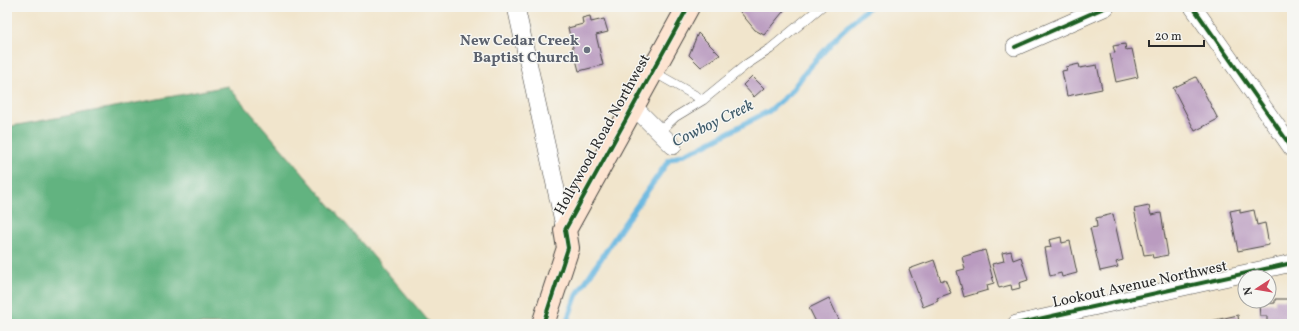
<svg xmlns="http://www.w3.org/2000/svg" width="1299" height="331" font-family="Vollkorn,serif">
  <style>
    .forest { fill: #62b380; stroke: #466f56 }
    .lines { fill: none; stroke-linecap: round; stroke-linejoin: round }
    .stream { stroke: #65b5df; stroke-width: 5.5 }
    .building { fill: #ba9bc0 }
    .lane-casing { stroke: #494743; stroke-width: 10 }
    .street-casing { stroke: #494743; stroke-width: 18 }
    .secondary-casing { stroke: #494743; stroke-width: 24 }
    .lane { stroke: #fff; stroke-width: 9 }
    .street { stroke: #fff; stroke-width: 17 }
    .secondary { stroke: #fde4d1; stroke-width: 22 }
    .cycleway-casing { stroke: #f6f6f2; stroke-width: 6 }
    .cycleway { stroke: #1b5e20; stroke-width: 4 }
    .worship-dot { fill: #6b7280; stroke: #f6f6f2; stroke-width: 1.5 }
    .labels { text-anchor: middle; dominant-baseline: central; stroke-width: 3; stroke-linejoin: round; paint-order: stroke }
    .worship-label { font-size: 15px; font-weight: bold; fill: #5b616d; stroke: #f6f6f2; text-anchor: end }
    .street-label { font-size: 15px; fill: #2b2b2b; stroke: #f6f6f2 }
    .water-label { font-size: 16px; font-style: italic; fill: #3f5b6a; stroke: #f6f6f2 }
  </style>
  <rect width="100%" height="100%" fill="#f6f6f2"/>
  <filter id="ink" filterUnits="userSpaceOnUse"><feTurbulence type="fractalNoise" baseFrequency=".025" numOctaves="2"/><feDisplacementMap in="SourceGraphic" scale="8" xChannelSelector="R" yChannelSelector="G"/><feConvolveMatrix kernelMatrix="1 2 1 2 8 2 1 2 1" color-interpolation-filters="sRGB"/></filter>
  <filter id="wash" filterUnits="userSpaceOnUse"><feTurbulence type="fractalNoise" baseFrequency=".012" numOctaves="4" result="noise"/><feDisplacementMap in="SourceGraphic" scale="16" xChannelSelector="R" yChannelSelector="G"/><feGaussianBlur stdDeviation="0.9" result="paint"/><feColorMatrix in="noise" values="0 0 0 0 0 0 0 0 0 0 0 0 0 0 0 0 0 1.4 0 .05"/><feComposite in="paint" operator="in"/></filter>
  <g filter="url(#wash)">
    <rect width="100%" height="100%" fill="#f1e5cc"/>
    <!-- forest -->
    <path class="forest" d="M228,86L431,324H7V127Z"/>
    <g class="lines">
      <!-- stream -->
      <path class="stream" d="M566,324L576,296L622,227L669,160L699,148L769,111L790,93L804,74L841,32L869,7"/>
    </g>
    <g id="blocks">
      <!-- building -->
      <path class="building" d="M736,7H787L764,35L755,30Z
        M590,16L591,22L604,19L608,32L596,35L603,65L579,71L568,28L583,24L582,18Z
        M698,33L720,55L701,67L689,55Z
        M1125,44L1126,50L1132,49L1138,77L1116,82L1110,54L1115,53L1113,46Z
        M1079,64L1080,68L1097,65L1102,89L1067,96L1062,71L1067,70L1066,67Z
        M752,76L764,88L754,97L743,85Z
        M1196,77L1218,119L1195,131L1173,88Z
        M1149,206L1151,215L1161,213L1168,255L1153,258L1152,254L1144,255L1134,209Z
        M1240,209V213L1254,210L1257,225L1265,223L1269,245L1238,251L1230,211Z
        M1113,214L1123,260L1116,262L1118,267L1100,271L1090,228L1097,227L1096,218Z
        M1061,237L1062,243L1070,241L1077,273L1062,277L1061,273L1050,276L1045,248L1051,247L1049,240Z
        M985,250L994,283L987,285L988,290L964,297L957,271L965,269L962,257Z
        M1011,251L1013,260L1021,257L1028,280L1019,283L1020,288L1012,290L1011,285L999,288L992,264L1004,261L1002,253Z
        M934,260L941,281L945,279L951,293L937,298L938,301L923,307L909,269Z
        M829,298L841,324H817L809,308Z
        M1275,299H1290L1292,324H1267V316H1260L1259,304L1275,303Z
        M1238,315L1239,324H1206V322Z"/>
    </g>
  </g>
  <g filter="url(#ink)">
    <use href="#blocks" fill-opacity="0" stroke="#494743" stroke-width="1"/>
    <g class="lines">
      <defs>
        <path id="lane" d="M652,71L703,100
          M659,132L675,117L703,100L747,64L770,49L821,7"/>
        <path id="street" d="M516,7L565,230
          M1193,7L1292,148
          M1015,47L1106,7
          M633,106L673,146
          M1016,324L1292,263"/>
        <path id="secondary" d="M543,324L568,248L565,230L688,7"/>
      </defs>
      <!-- lane casing -->
      <use href="#lane" class="lane-casing"/>
      <!-- street casing -->
      <use href="#street" class="street-casing"/>
      <!-- secondary casing -->
      <use href="#secondary" class="secondary-casing"/>
      <!-- lane -->
      <use href="#lane" class="lane"/>
      <!-- street -->
      <use href="#street" class="street"/>
      <!-- secondary -->
      <use href="#secondary" class="secondary"/>
      <defs>
        <path id="cycleway" d="M1193,7L1292,148
          M1015,47L1106,7
          M543,324L568,248L565,230L688,7
          M1016,324L1292,263"/>
      </defs>
      <!-- cycleway casing -->
      <use href="#cycleway" class="cycleway-casing"/>
      <!-- cycleway -->
      <use href="#cycleway" class="cycleway"/>
    </g>
  </g>
  <!-- markers -->
  <circle class="worship-dot" cx="587" cy="50" r="4"/>
  <g class="labels">
    <!-- worship labels -->
    <g class="worship-label">
      <text x="579" y="41">New Cedar Creek<tspan x="579" dy="17">Baptist Church</tspan></text>
    </g>
    <!-- street labels -->
    <g class="street-label">
      <text transform="translate(603 135) rotate(-61)">Hollywood Road Northwest</text>
      <text transform="translate(1140 285) rotate(-12)">Lookout Avenue Northwest</text>
    </g>
    <!-- water labels -->
    <g class="water-label">
      <text transform="translate(713 124) rotate(-26)">Cowboy Creek</text>
    </g>
  </g>
  <!-- margin -->
  <rect width="1299" height="331" fill="none" stroke="#f6f6f2" stroke-width="24"/>
  <!-- north arrow -->
  <g transform="translate(1257 289) rotate(258)"><circle r="19" fill="#f6f6f2" stroke="#a5a5a2"/>
  <path d="M0-3L7 15L0 10L-7 15Z" fill="#d1495b"/>
  <text y="-6" font-size="11" font-weight="bold" text-anchor="middle" fill="#2b2b2b">N</text>
  </g>
  <!-- scale -->
  <path d="M1149 40v6h55v-6" fill="none" stroke="#2b2b2b" stroke-width="2"/>
  <text x="1155" y="40" font-size="12" fill="#2b2b2b" stroke="#f6f6f2" stroke-width="3" paint-order="stroke">20 m</text>
</svg>
